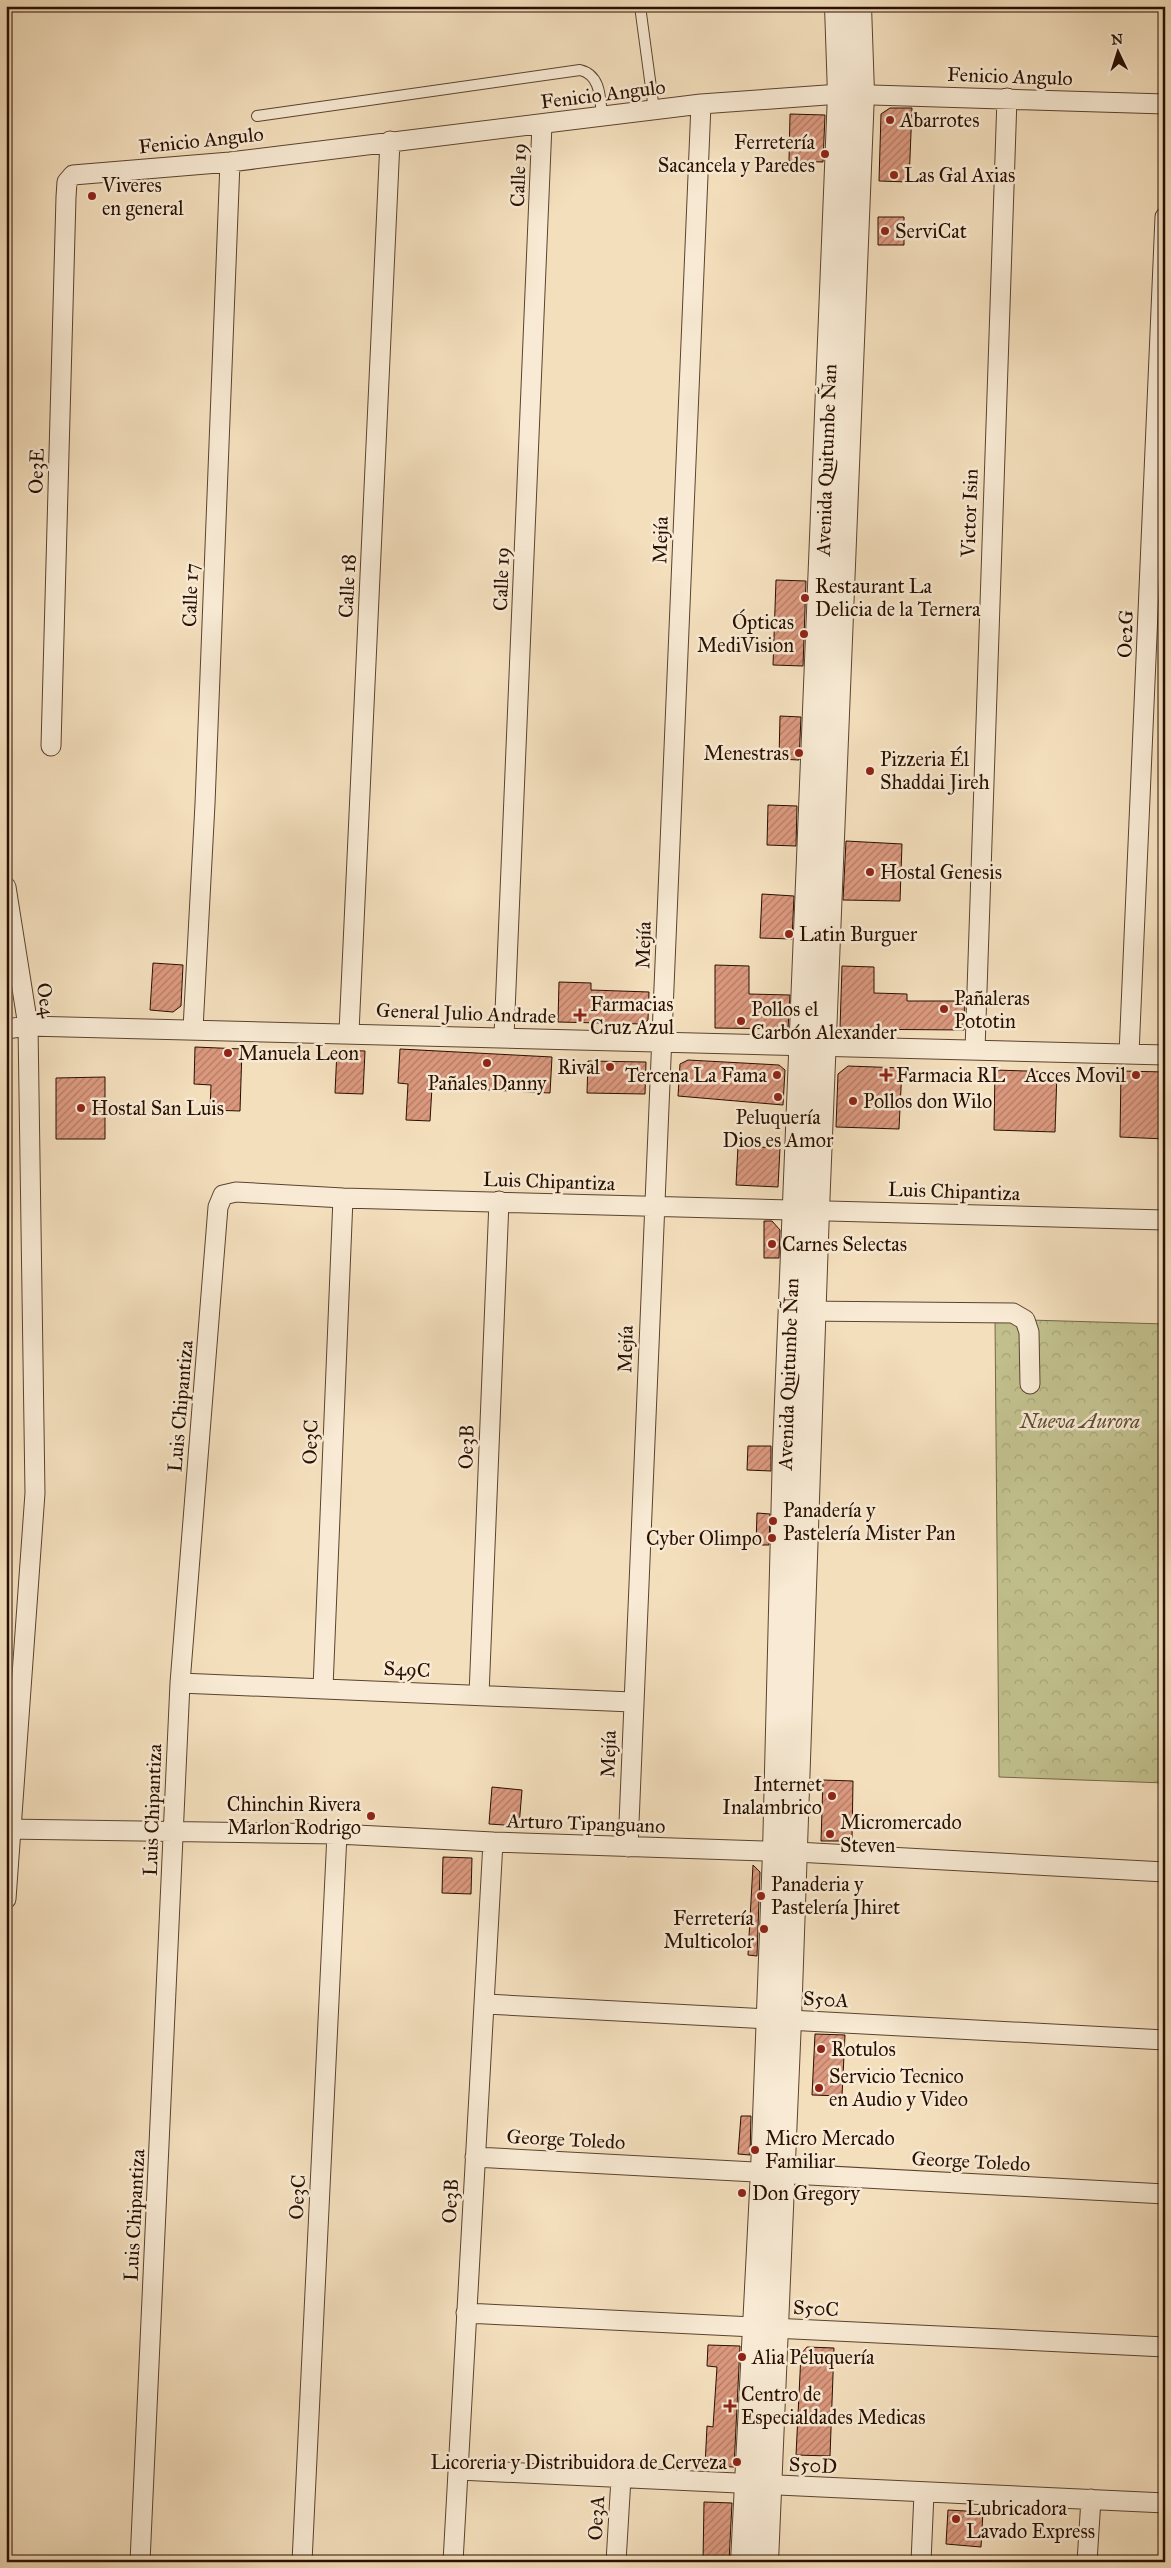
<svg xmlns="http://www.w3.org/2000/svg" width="1171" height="2568" font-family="'IM FELL Great Primer',serif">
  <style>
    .park { fill: url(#park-crowns); stroke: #746846 }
    .building { fill: url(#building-hatch); stroke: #280f00 }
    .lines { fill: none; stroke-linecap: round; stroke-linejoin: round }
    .service-casing { stroke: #5b432f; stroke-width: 12 }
    .minor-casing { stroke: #5b432f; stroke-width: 21 }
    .tertiary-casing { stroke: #5b432f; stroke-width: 26 }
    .service { stroke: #f8ead4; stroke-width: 10 }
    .minor { stroke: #f8ead4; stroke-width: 19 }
    .tertiary { stroke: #f8ead4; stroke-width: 24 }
    .poi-dot { fill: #8f2418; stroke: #f8ead4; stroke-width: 2 }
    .labels { text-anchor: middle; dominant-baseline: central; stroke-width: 5; stroke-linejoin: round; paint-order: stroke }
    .street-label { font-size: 20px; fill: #280f00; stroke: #f8ead4 }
    .poi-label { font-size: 20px; fill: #280f00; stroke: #f8ead4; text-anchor: start }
    .park-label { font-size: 20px; font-style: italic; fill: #5e4d31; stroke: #f8ead4 }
  </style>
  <defs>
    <pattern id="park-crowns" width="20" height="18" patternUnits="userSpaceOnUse" patternTransform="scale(1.25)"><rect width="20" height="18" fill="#c1c08d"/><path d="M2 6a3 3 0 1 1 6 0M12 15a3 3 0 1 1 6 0" fill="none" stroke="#a6a478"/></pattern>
    <pattern id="building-hatch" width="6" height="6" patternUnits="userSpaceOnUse" patternTransform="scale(1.25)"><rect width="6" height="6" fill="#dc997f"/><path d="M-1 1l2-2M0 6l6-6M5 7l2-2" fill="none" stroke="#b27b66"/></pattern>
  </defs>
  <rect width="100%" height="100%" fill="#f4dfbd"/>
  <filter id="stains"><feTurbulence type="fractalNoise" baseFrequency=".004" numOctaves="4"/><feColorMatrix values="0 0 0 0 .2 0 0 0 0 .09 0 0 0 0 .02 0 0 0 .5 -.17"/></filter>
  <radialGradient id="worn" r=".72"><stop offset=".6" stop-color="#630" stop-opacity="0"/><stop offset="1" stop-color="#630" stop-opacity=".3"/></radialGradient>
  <!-- park -->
  <path class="park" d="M995,1319L1165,1324V1783L999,1777Z"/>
  <!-- building -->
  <path class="building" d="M890,108H912L909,182L879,181L881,114Z
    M790,114L825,115L823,162L789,161Z
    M878,217H904V245H878Z
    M776,580L806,581L803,666L773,665Z
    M780,716L801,717L799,760L779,759Z
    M768,805L797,806L796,846L767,845Z
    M846,841L902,844L900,901L843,900Z
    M762,894L794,896L792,939L760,938Z
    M153,963L183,965L181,1006L173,1012L150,1010Z
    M715,965L749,966V994L790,995L788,1029L715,1028Z
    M842,966L874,967V993L907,994V1001H965L964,1030L840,1029Z
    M559,982L591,983V990L649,992L648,1020L643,1024L558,1022Z
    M195,1047L242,1049L240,1111L210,1110L211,1085L194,1084Z
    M400,1049L552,1057L550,1093L432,1087L430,1121L406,1120L408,1084L398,1083Z
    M337,1050L365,1051L363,1094L335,1093Z
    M688,1060L779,1065L785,1070L783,1105L678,1096L680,1064Z
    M588,1061L646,1062L645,1094L587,1093Z
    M848,1066L902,1068L899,1129L836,1127L838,1074Z
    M995,1070L1057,1072L1055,1132L994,1130Z
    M1121,1071L1165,1072V1139L1120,1137Z
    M105,1077V1139H56V1078Z
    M738,1146L780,1148L778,1187L736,1185Z
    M764,1221H772L780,1230L779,1258H764Z
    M748,1446H771V1471L747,1470Z
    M757,1513L770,1514L769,1545H756Z
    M823,1780L853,1781L852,1841H821Z
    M492,1787L522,1790L519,1826L489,1824Z
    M443,1857L472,1858L471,1894L442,1893Z
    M753,1865L760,1872L757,1956L748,1955Z
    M815,2034L845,2035L842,2096L812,2095Z
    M741,2116H751L750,2155L738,2154Z
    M708,2345L740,2346L734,2467L705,2466L707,2426L713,2427L717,2367L707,2366Z
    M807,2347L834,2348L830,2456L796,2455L801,2354Z
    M704,2502L732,2503L729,2562H703Z
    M948,2510L983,2512L981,2547L946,2544Z"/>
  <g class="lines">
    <defs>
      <path id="service" d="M640,6L654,110
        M257,116L580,70C601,75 600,98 602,116"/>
      <path id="minor" d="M51,746L66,197L67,182L73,175L230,162L701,104L840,94L1165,104
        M6,887L28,1026L35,1493L6,1899
        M6,1029L28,1026L1165,1055
        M193,1029L205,804L230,162
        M349,1032L390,141
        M504,1036L542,124
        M975,1050L1007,98
        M1129,1054L1165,217
        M802,1311L1013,1313L1025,1320L1029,1332L1030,1384
        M180,1683L632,1702
        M323,1688L343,1198
        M479,1695L499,1201
        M6,1829L337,1834L493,1842L796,1852L1165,1872
        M628,1847L701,104
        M486,2004L1165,2040
        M475,2157L1165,2194
        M466,2313L1165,2347
        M459,2470L1165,2503
        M140,2562L180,1683L218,1207L223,1195L236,1192L343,1198L1165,1220
        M302,2562L337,1834
        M453,2562L493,1842
        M616,2562L621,2478
        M921,2562L924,2493
        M1087,2562L1091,2499"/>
      <path id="tertiary" d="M743,2562L763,2171L775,1852L785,1450L840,94L837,6
        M766,2562L789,2020L817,1210L862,93L859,6"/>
    </defs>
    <!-- service casing -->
    <use href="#service" class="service-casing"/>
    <!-- minor casing -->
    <use href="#minor" class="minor-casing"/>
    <!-- tertiary casing -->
    <use href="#tertiary" class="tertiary-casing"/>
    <!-- service -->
    <use href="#service" class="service"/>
    <!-- minor -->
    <use href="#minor" class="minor"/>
    <!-- tertiary -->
    <use href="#tertiary" class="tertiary"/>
  </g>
  <!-- markers -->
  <g class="poi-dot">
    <circle cx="890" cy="120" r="5"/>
    <circle cx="825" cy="154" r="5"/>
    <circle cx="894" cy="175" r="5"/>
    <circle cx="92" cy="196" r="5"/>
    <circle cx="885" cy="231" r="5"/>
    <circle cx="805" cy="598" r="5"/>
    <circle cx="804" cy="634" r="5"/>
    <circle cx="799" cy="753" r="5"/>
    <circle cx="870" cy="771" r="5"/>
    <circle cx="870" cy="872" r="5"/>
    <circle cx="789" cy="934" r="5"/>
    <circle cx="944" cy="1009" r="5"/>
    <path d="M577.5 1007.5h5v5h5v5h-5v5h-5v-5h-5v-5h5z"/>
    <circle cx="741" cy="1021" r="5"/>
    <circle cx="228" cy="1053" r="5"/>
    <circle cx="487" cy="1063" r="5"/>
    <circle cx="610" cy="1067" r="5"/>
    <circle cx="777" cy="1075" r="5"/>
    <path d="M883.5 1067.5h5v5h5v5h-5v5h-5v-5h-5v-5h5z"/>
    <circle cx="1136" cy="1075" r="5"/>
    <circle cx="778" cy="1097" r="5"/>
    <circle cx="853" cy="1101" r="5"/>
    <circle cx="81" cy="1108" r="5"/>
    <circle cx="772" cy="1244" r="5"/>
    <circle cx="773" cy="1521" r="5"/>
    <circle cx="772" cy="1538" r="5"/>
    <circle cx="832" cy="1796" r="5"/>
    <circle cx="371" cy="1816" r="5"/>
    <circle cx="830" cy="1834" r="5"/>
    <circle cx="761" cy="1896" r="5"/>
    <circle cx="764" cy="1929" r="5"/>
    <circle cx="821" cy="2049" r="5"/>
    <circle cx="819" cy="2088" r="5"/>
    <circle cx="755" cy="2150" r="5"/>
    <circle cx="742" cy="2193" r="5"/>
    <circle cx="742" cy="2357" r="5"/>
    <path d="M727.5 2398.5h5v5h5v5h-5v5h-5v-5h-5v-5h5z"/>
    <circle cx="737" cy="2462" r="5"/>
    <circle cx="956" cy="2519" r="5"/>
  </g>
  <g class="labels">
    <!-- street labels -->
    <g class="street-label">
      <text transform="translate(1010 76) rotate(2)">Fenicio Angulo</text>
      <text transform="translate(603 94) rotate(-7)">Fenicio Angulo</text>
      <text transform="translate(201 140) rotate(-6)">Fenicio Angulo</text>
      <text transform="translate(518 175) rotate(-88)">Calle 19</text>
      <text transform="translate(826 460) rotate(-88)">Avenida Quitumbe Ñan</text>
      <text transform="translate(36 471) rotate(-88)">Oe3E</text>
      <text transform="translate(969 513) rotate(-88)">Victor Isin</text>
      <text transform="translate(660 540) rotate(-88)">Mejía</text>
      <text transform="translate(501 579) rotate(-88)">Calle 19</text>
      <text transform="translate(347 586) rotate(-87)">Calle 18</text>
      <text transform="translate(190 595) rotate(-88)">Calle 17</text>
      <text transform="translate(1125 634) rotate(-88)">Oe2G</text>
      <text transform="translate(643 945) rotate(-88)">Mejía</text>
      <text transform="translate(46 1000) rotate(82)">Oe4</text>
      <text transform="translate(466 1013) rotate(2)">General Julio Andrade</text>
      <text transform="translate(549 1181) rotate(2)">Luis Chipantiza</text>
      <text transform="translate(954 1191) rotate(2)">Luis Chipantiza</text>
      <text transform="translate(625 1349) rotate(-88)">Mejía</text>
      <text transform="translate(788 1374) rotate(-88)">Avenida Quitumbe Ñan</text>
      <text transform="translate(180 1406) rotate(-85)">Luis Chipantiza</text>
      <text transform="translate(310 1442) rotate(-88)">Oe3C</text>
      <text transform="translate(466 1447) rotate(-88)">Oe3B</text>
      <text transform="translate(407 1669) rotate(3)">S49C</text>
      <text transform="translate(608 1754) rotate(-88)">Mejía</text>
      <text transform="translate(152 1810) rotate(-88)">Luis Chipantiza</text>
      <text transform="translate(586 1823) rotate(2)">Arturo Tipanguano</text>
      <text transform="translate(826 1999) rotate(3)">S50A</text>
      <text transform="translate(566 2139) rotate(3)">George Toledo</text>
      <text transform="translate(971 2161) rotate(3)">George Toledo</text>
      <text transform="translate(297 2197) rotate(-87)">Oe3C</text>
      <text transform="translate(450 2201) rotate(-87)">Oe3B</text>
      <text transform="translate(134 2215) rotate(-87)">Luis Chipantiza</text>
      <text transform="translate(816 2308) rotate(3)">S50C</text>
      <text transform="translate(813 2465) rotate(3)">S50D</text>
      <text transform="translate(596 2518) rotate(-87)">Oe3A</text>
    </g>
    <!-- poi labels -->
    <g class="poi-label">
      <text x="900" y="120">Abarrotes</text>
      <text x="815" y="142" text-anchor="end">Ferretería<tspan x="815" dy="23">Sacancela y Paredes</tspan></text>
      <text x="904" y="175">Las Gal Axias</text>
      <text x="102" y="185">Viveres<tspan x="102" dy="23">en general</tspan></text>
      <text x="895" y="231">ServiCat</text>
      <text x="815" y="586">Restaurant La<tspan x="815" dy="23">Delicia de la Ternera</tspan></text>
      <text x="794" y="622" text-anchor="end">Ópticas<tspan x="794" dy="23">MediVision</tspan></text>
      <text x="789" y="753" text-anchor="end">Menestras</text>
      <text x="880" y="759">Pizzeria Él<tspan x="880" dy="23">Shaddai Jireh</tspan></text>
      <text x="880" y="872">Hostal Genesis</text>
      <text x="799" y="934">Latin Burguer</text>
      <text x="954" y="998">Pañaleras<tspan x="954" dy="23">Pototin</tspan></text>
      <text x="590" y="1004">Farmacias<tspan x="590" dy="23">Cruz Azul</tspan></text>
      <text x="751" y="1009">Pollos el<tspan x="751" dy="23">Carbón Alexander</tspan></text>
      <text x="238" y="1053">Manuela Leon</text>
      <text x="600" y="1067" text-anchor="end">Rival</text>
      <text x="767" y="1075" text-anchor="end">Tercena La Fama</text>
      <text x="896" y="1075">Farmacia RL</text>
      <text x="1126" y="1075" text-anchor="end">Acces Movil</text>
      <text x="487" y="1083" text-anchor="middle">Pañales Danny</text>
      <text x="863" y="1101">Pollos don Wilo</text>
      <text x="91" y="1108">Hostal San Luis</text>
      <text x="778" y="1117" text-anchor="middle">Peluquería<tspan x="778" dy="23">Dios es Amor</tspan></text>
      <text x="782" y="1244">Carnes Selectas</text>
      <text x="783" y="1510">Panadería y<tspan x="783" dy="23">Pastelería Mister Pan</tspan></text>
      <text x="762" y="1538" text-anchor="end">Cyber Olimpo</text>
      <text x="822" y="1784" text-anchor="end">Internet<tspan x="822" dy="23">Inalambrico</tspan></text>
      <text x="361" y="1804" text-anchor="end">Chinchin Rivera<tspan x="361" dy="23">Marlon Rodrigo</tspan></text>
      <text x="840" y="1822">Micromercado<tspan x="840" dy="23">Steven</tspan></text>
      <text x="771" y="1884">Panaderia y<tspan x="771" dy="23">Pastelería Jhiret</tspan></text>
      <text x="754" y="1918" text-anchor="end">Ferretería<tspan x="754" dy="23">Multicolor</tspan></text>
      <text x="831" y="2049">Rotulos</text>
      <text x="829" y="2076">Servicio Tecnico<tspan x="829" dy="23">en Audio y Video</tspan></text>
      <text x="765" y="2138">Micro Mercado<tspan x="765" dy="23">Familiar</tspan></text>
      <text x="752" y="2193">Don Gregory</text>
      <text x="752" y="2357">Alia Peluquería</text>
      <text x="741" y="2394">Centro de<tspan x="741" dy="23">Especialdades Medicas</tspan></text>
      <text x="727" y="2462" text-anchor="end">Licoreria y Distribuidora de Cerveza</text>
      <text x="966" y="2508">Lubricadora<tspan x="966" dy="23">Lavado Express</tspan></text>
    </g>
    <!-- park labels -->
    <g class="park-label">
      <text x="1080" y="1421">Nueva Aurora</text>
    </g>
  </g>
  <!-- margin -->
  <rect width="1171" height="2568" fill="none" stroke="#f4dfbd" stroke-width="25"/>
  <rect x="8" y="8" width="1156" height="2553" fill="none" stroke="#280f00" stroke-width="2.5"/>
  <rect x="12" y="12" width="1146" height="2543" fill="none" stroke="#280f00"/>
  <!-- north arrow -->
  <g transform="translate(1118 52) rotate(356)" stroke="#f8ead4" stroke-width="4" paint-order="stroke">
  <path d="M0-4L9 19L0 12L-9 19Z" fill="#280f00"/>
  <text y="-8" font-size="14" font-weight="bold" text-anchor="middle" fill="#280f00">N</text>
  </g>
  <rect width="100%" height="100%" filter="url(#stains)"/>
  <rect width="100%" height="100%" fill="url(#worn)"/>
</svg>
